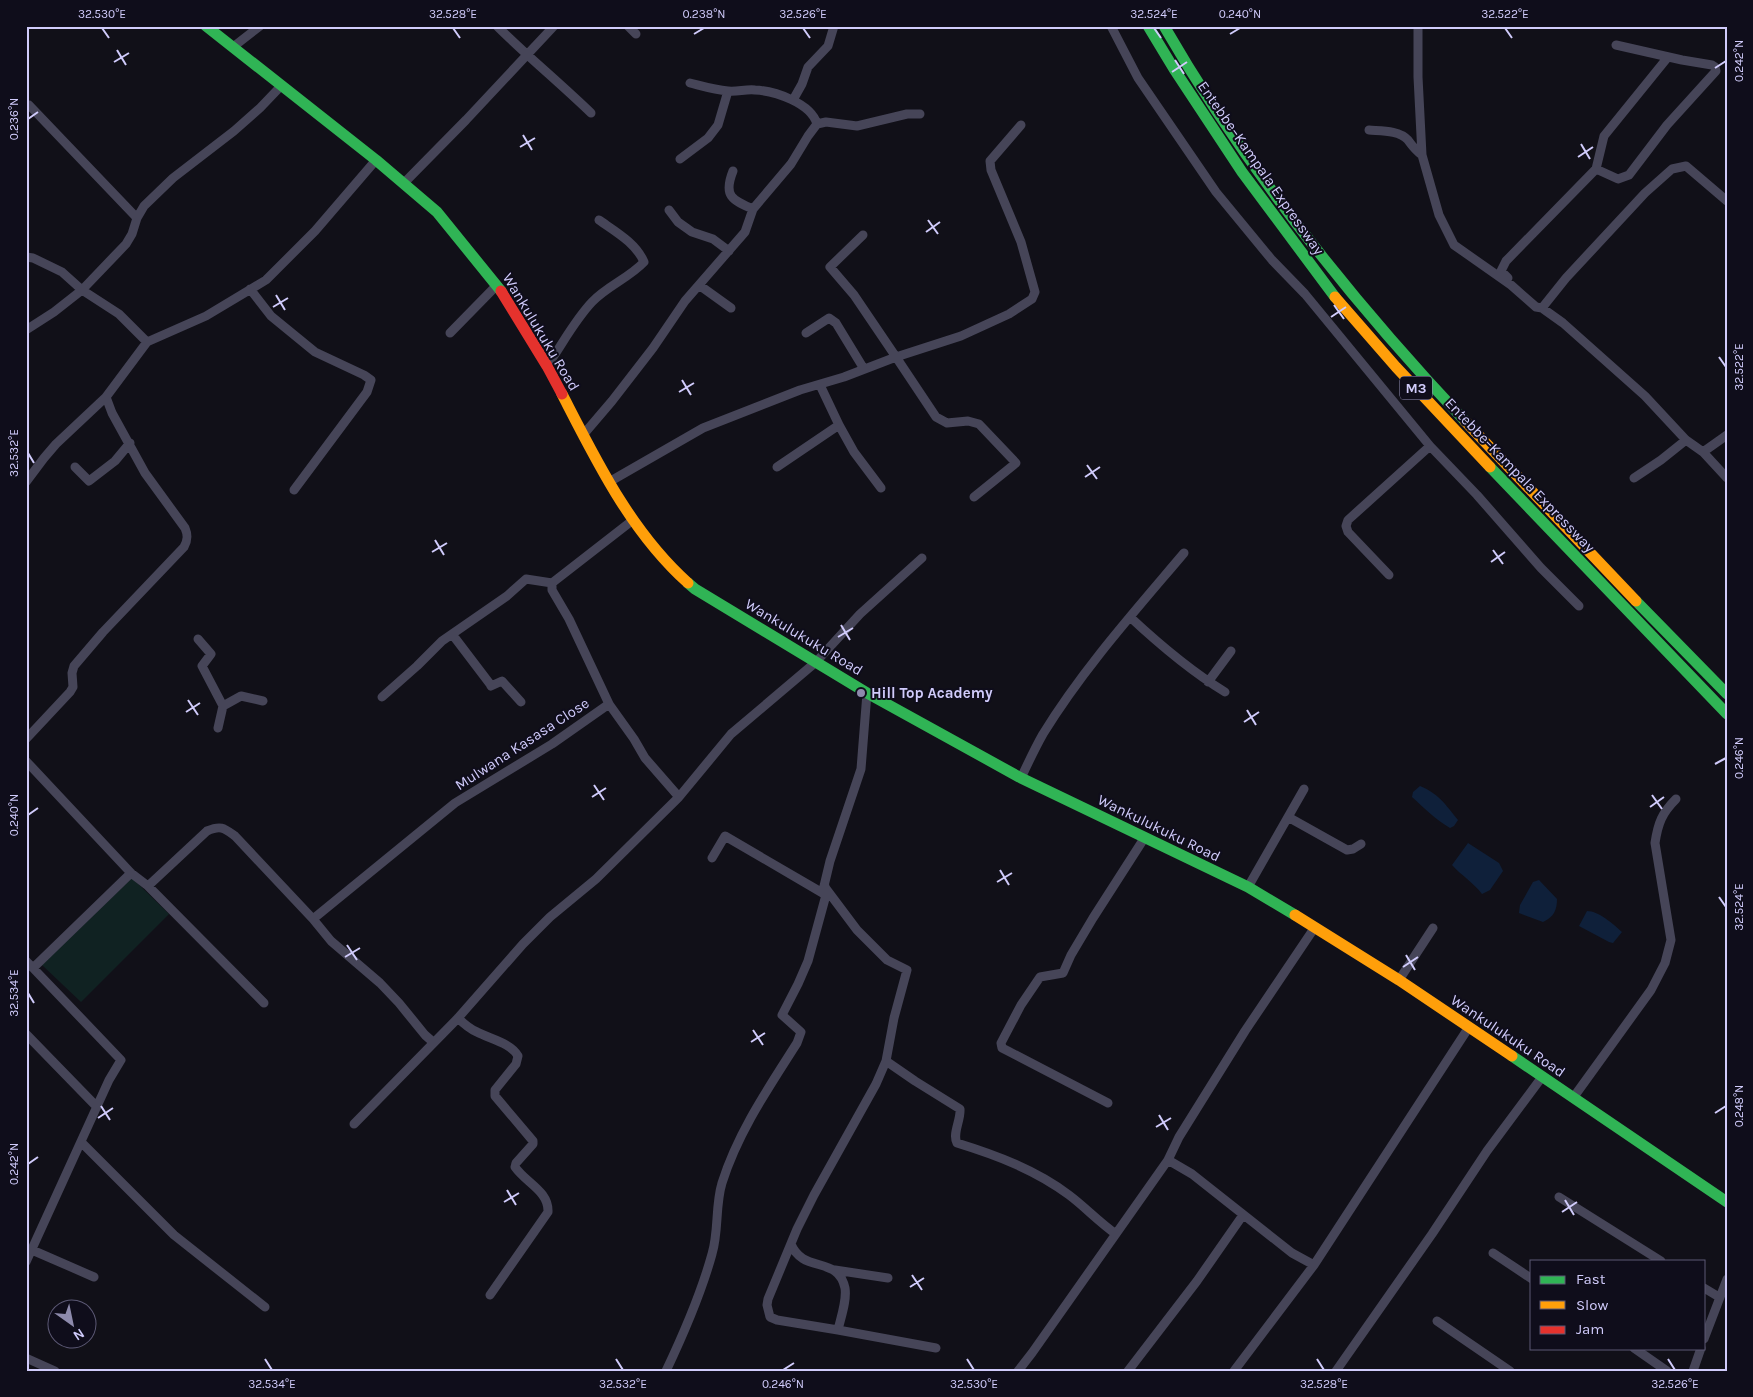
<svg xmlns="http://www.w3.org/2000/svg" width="1753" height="1397" font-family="Karla,sans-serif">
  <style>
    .green { fill: #102222 }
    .water { fill: #0f203a }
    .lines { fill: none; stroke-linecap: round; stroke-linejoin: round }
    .street { stroke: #464558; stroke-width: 9 }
    .fast { stroke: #30b455; stroke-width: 11 }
    .slow { stroke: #ff9f0a; stroke-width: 11 }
    .jam { stroke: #e5322d; stroke-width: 11 }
    .ticks { fill: none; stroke: #d0cbfb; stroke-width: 2 }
    .poi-dot { fill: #8d8aac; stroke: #0f0d1b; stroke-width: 2 }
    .labels { text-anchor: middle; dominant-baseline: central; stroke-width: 4; stroke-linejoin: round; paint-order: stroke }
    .shield { fill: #0f0d1b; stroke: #9692b8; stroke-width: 1 }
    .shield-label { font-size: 14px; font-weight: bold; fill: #d0cbfb }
    .street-label { font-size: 15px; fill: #d0cbfb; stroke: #0f0d1b }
    .poi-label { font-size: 15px; font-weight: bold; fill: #d0cbfb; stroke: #0f0d1b; text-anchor: start }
    .neatline { fill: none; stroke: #d0cbfb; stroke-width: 2 }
    .ticks-label { font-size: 12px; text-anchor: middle; fill: #d0cbfb }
  </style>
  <rect width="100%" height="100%" fill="#111018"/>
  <!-- green -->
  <path class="green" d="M132,878L169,914L81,1002L42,965Z"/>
  <!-- water -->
  <path class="water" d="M1420,786C1439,794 1445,804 1458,820L1454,826L1450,828C1435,819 1424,808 1412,797L1413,792Z
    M1468,843L1499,863L1503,871L1490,890L1482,894C1474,883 1462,876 1452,865Z
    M1539,880L1557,899C1557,910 1554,917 1543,922L1519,913L1520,905L1533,882Z
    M1587,911C1599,911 1613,924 1622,932L1613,943L1609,942L1579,926Z"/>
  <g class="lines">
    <!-- street -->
    <path class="street" d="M497,26C527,56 560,83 591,113
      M628,26L636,34
      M1111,26L1138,78L1216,192L1272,260L1305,294L1430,446L1477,495L1541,568L1579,606
      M1418,26V77L1422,155L1439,215L1454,245L1511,285L1536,307L1542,308L1563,323L1645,396L1686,440L1703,452L1727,478
      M233,47L260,26
      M690,83C702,86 715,90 728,91C737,92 746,89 755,90C775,91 811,103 817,124
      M793,100L802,84L808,67L828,46L834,26
      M29,105L137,218
      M1369,130C1381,131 1399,130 1408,140C1413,147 1415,150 1422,155
      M680,159L708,138L718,125L728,91
      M1596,169L1604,136L1668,57
      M733,171C723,196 732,200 753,209
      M404,183L466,120L554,26
      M669,210L678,222L692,232L713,239L729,251
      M863,235L830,267L854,295L896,357L961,336L1009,314L1032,299L1035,292L1021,242L991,170L990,161L1021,125
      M26,257L33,258L62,272L82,290L119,314L147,342
      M1508,278L1501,271L1506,261L1596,169L1618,179L1629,175L1667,125L1716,71L1715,67L1712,65L1682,60L1616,45
      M699,285L731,308
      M250,289L271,316L315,352L364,375L371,380L367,392L294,490
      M1542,308L1566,278L1645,193L1672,169L1686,166L1727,201
      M26,330L54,312L82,290L126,244L132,234L137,218L144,206L173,178L234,131L260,108L281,86
      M450,333L497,285
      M806,333L829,318L836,323L864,369
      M547,366C562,345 574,321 592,302C607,286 629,278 644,262C636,243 616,232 599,220
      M820,385L839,425L854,452L881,488
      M583,435L612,401L653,348L685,301L745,232L753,209L791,164L808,136L817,124L826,122L857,126L907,114H920
      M1703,452L1727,435
      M75,467L89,481L115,461L130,443
      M777,467L839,425
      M1634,478L1661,460L1686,440
      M26,482L44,458L56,444L106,397L147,342L206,316L266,280L315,231L376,160
      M609,482L703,428L800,390L844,377L896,357L936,417L947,423L968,421L979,424L1016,463L974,497
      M1389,575L1348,532L1346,526L1348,520L1430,446
      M552,583L633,520
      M1130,617C1160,645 1189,670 1225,692
      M452,634L490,684L491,686L502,681L521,702
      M198,639L211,654L202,666L223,706L218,728
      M1208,682L1231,651
      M382,697L417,666L442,641L507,596L526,579L552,583
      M609,704L634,739L645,758L679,797
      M223,706L241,696L263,701
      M26,739L70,692L73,687L72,673L74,666L103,632L184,547C188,540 188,535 185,528L145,473L112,413L106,397
      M26,761L131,873L148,886L264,1003
      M1021,778C1028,763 1035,748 1043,734C1083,669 1135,611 1184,553
      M1288,817L1347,850L1353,849L1361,844
      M712,858L725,836L826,895
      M148,886L207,831C221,825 224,828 235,836L313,919L331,941L380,983L399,1003L425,1035L433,1042
      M1248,887L1304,789
      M313,919L455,803L552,744L609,704L569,619L552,590V583
      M26,961L33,968
      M1399,980L1433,928
      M458,1018C464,1024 470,1029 477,1032C490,1039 511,1043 518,1056L516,1064L495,1090V1096L533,1141V1144L516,1163L515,1167C526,1183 549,1191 548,1212L490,1295
      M26,1034L97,1107
      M886,1061L915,1081L960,1109C961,1120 952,1134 957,1143C996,1155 1036,1170 1069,1195C1085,1207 1099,1222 1116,1234
      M1573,1098L1651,990L1665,963L1671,940L1655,843C1658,823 1662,813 1676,799
      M1108,1103L1008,1051L1002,1048L1001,1043L1021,1005L1040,977L1063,973L1071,955L1093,918L1145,837
      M354,1124L458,1018L523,944L550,917L596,879L679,797L731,734L816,662L860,614L922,558
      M81,1142L174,1235L265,1307
      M1168,1160L1179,1137L1245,1031L1315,927
      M1559,1197L1661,1261
      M791,1244C803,1274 838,1255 845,1288C847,1300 841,1317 838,1330L777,1320L770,1317L767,1305L768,1299L797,1229L814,1195L876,1084L886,1061L894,1018L907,970L887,960L857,930L824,886L830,861L861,769L867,693
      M32,1250L94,1277
      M1493,1253L1532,1279
      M26,1262L109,1080L121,1060L33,968L131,873
      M835,1270L888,1278
      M1704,1288L1719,1297
      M1437,1321L1510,1371
      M838,1330L936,1348
      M1704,1339L1727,1279
      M1634,1348L1667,1371
      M26,1358L55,1371
      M666,1371C684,1333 701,1294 712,1254C719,1231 715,1206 722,1183C738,1132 769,1087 797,1043L801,1032L782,1015L798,984L808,961L826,895L825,886
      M1018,1371L1032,1353L1168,1160L1192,1174L1292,1253L1314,1265
      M1128,1371L1197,1281L1243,1215
      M1234,1371L1314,1265L1469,1027
      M1336,1371L1432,1234L1487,1151L1542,1077
      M1693,1371L1701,1348"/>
    <!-- fast -->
    <path class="fast" d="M206,26L376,160L437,212L501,291
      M1148,26L1174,69L1242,172L1335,297
      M1164,26C1247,170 1351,300 1465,421
      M1490,467L1727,714
      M688,583L695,589L867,693L1021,778L1248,887L1295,915
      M1636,601L1727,694
      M1512,1056L1727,1202"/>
    <!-- slow -->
    <path class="slow" d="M1335,297L1396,367L1490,467
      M562,394C597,462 631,532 688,583
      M1465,421L1636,601
      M1295,915L1399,980L1512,1056"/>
    <!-- jam -->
    <path class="jam" d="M501,291L547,366L562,394"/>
  </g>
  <!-- ticks -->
  <path class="ticks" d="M102,28L109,38M453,28L460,38M803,28L810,38M1154,28L1161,38M1505,28L1512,38M694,34L704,28M1230,34L1240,28M117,50L126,65M1175,60L1184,74M114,62L129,53M1715,68L1726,61M1172,72L1187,62M28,119L38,112M523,135L532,150M1581,144L1590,159M520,147L535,138M1578,157L1593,147M928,220L938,234M926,232L940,222M276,295L285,310M1334,305L1344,319M273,307L288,298M1331,317L1346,307M1719,357L1726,367M682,380L691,395M679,392L694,383M28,453L34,463M1087,465L1097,479M1085,477L1100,467M435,540L444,555M1493,550L1503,564M432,552L447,543M1491,562L1505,552M841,625L850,640M838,637L853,628M188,700L198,715M1247,710L1256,725M186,712L200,703M1244,722L1259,712M1715,764L1726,758M594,785L604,800M1652,795L1662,809M592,797L606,788M1650,807L1664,797M28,815L38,808M1000,870L1009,885M997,882L1012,873M1719,897L1726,907M347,945L357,960M1406,955L1415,970M345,957L360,948M1403,967L1418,957M28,993L34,1003M753,1030L763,1045M751,1042L765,1033M101,1106L110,1120M1715,1113L1726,1106M1159,1115L1168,1130M98,1118L113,1108M1156,1127L1171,1118M28,1164L38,1157M507,1190L516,1205M1565,1200L1574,1215M504,1202L519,1193M1562,1212L1577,1202M912,1275L922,1290M910,1287L924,1278M265,1359L272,1370M616,1359L623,1370M967,1359L974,1370M1317,1359L1324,1370M1668,1359L1675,1370M783,1370L794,1363"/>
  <!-- markers -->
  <circle class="poi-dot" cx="861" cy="693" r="5"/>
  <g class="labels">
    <!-- shield labels -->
    <rect class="shield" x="1400" y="376.5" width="32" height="23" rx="4"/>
    <g class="shield-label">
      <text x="1416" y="388">M3</text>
    </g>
    <!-- street labels -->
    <g class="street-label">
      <text transform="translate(1261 168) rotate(55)">Entebbe–Kampala Expressway</text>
      <text transform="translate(541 332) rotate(59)">Wankulukuku Road</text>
      <text transform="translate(1520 475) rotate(46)">Entebbe–Kampala Expressway</text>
      <text transform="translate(804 637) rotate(31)">Wankulukuku Road</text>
      <text transform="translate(522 744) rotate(-33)">Mulwana Kasasa Close</text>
      <text transform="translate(1159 828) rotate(26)">Wankulukuku Road</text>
      <text transform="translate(1508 1036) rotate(34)">Wankulukuku Road</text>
    </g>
    <!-- poi labels -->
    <g class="poi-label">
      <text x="871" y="693">Hill Top Academy</text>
    </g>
  </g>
  <!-- border -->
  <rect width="1753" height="1397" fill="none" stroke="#0f0d1b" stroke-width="55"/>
  <!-- legend -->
  <rect x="1530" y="1260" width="175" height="90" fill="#0f0d1b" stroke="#5c5975"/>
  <rect x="1540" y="1276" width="25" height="8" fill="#30b455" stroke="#5c5975"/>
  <text x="1576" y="1284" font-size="15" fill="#d0cbfb">Fast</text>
  <rect x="1540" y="1301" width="25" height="8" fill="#ff9f0a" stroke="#5c5975"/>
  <text x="1576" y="1310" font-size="15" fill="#d0cbfb">Slow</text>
  <rect x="1540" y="1326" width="25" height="8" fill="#e5322d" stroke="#5c5975"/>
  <text x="1576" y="1334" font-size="15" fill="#d0cbfb">Jam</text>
  <!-- north arrow -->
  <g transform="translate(72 1324) rotate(147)"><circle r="24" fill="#0f0d1b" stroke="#5c5975"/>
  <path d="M0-4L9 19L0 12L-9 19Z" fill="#8d8aac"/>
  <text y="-8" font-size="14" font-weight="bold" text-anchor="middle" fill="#d0cbfb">N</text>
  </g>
  <rect x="28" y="28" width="1698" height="1342" class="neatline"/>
  <g class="ticks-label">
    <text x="102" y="18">32.530°E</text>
    <text x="453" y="18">32.528°E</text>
    <text x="704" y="18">0.238°N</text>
    <text x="803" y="18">32.526°E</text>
    <text x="1154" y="18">32.524°E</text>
    <text x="1240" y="18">0.240°N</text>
    <text x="1505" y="18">32.522°E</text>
    <text transform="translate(1739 61) rotate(-90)" y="4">0.242°N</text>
    <text transform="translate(14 119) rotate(-90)" y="4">0.236°N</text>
    <text transform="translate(1739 367) rotate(-90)" y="4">32.522°E</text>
    <text transform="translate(14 453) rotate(-90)" y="4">32.532°E</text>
    <text transform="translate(1739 758) rotate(-90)" y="4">0.246°N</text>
    <text transform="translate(14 815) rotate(-90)" y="4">0.240°N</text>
    <text transform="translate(1739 907) rotate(-90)" y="4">32.524°E</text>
    <text transform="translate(14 993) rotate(-90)" y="4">32.534°E</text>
    <text transform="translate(1739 1106) rotate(-90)" y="4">0.248°N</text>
    <text transform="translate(14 1164) rotate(-90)" y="4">0.242°N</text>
    <text x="272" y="1388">32.534°E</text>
    <text x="623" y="1388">32.532°E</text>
    <text x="783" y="1388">0.246°N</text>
    <text x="974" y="1388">32.530°E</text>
    <text x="1324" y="1388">32.528°E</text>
    <text x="1675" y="1388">32.526°E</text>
  </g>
</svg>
